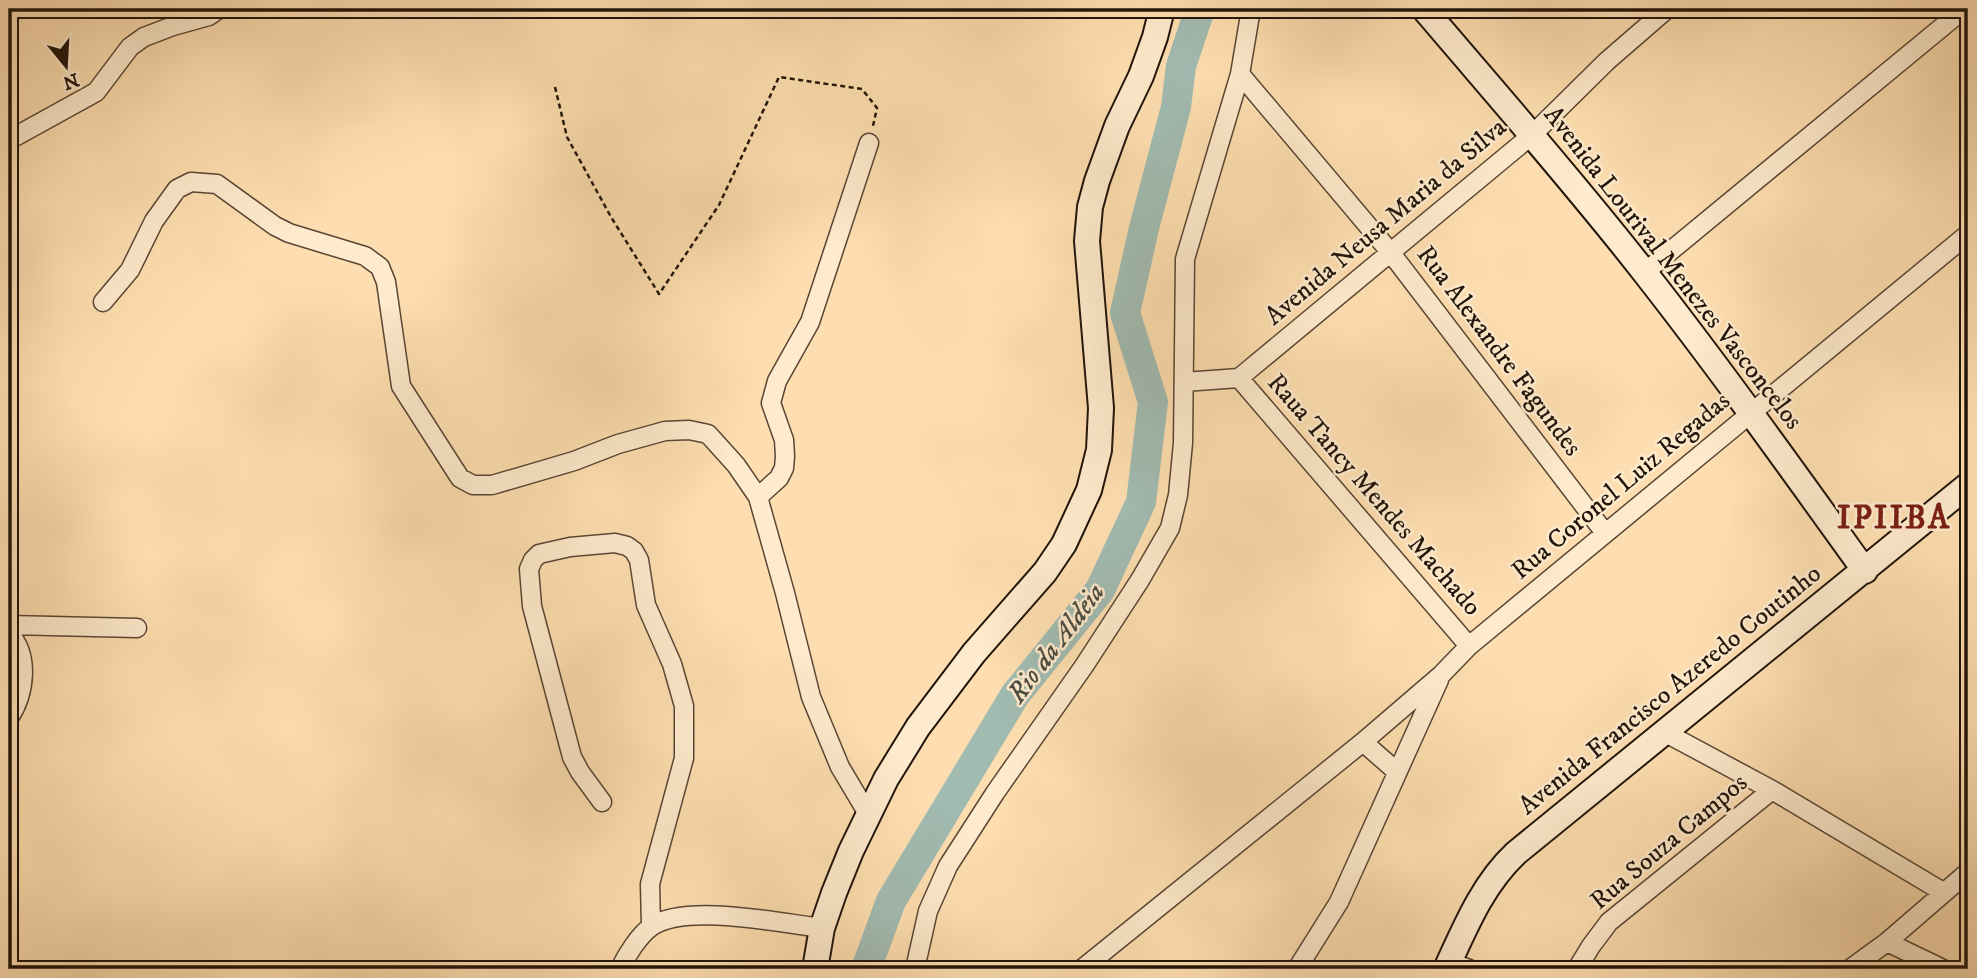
<svg xmlns="http://www.w3.org/2000/svg" width="1977" height="978" font-family="'IM FELL DW Pica',serif">
  <style>
    .lines { fill: none; stroke-linecap: round; stroke-linejoin: round }
    .river { stroke: #a1bbb1; stroke-width: 30 }
    .street-casing { stroke: #584634; stroke-width: 21 }
    .secondary-casing { stroke: #20140a; stroke-width: 28 }
    .path { stroke: #20140a; stroke-width: 2.5; stroke-dasharray: 5 3.5; stroke-linecap: butt }
    .street { stroke: #feeacc; stroke-width: 18 }
    .secondary { stroke: #feeacc; stroke-width: 24 }
    .labels { text-anchor: middle; dominant-baseline: central; stroke-width: 5; stroke-linejoin: round; paint-order: stroke }
    .street-label { font-size: 26px; fill: #20140a; stroke: #feeacc }
    .water-label { font-size: 28px; font-style: italic; fill: #4d4e44; stroke: #feeacc }
    .district-label { font-size: 33px; font-weight: bold; letter-spacing: 2px; fill: #7a1f14; stroke: #feeacc }
  </style>
  <rect width="100%" height="100%" fill="#fedeb0"/>
  <filter id="stains"><feTurbulence type="fractalNoise" baseFrequency=".00286" numOctaves="4"/><feColorMatrix values="0 0 0 0 .2 0 0 0 0 .09 0 0 0 0 .02 0 0 0 .5 -.17"/></filter>
  <radialGradient id="worn" r=".72"><stop offset=".6" stop-color="#630" stop-opacity="0"/><stop offset="1" stop-color="#630" stop-opacity=".3"/></radialGradient>
  <g class="lines">
    <!-- river -->
    <path class="river" d="M866,969L891,901L1015,695L1100,590L1141,502L1153,402L1125,313L1144,228L1176,107L1181,66L1200,9"/>
    <defs>
      <path id="street" d="M1240,74L1391,253L1605,533
        M9,140L96,92L130,47L144,37L173,26L209,16L219,9
        M1645,272L1964,9
        M103,302L130,270L154,221L177,189L191,182L217,184L275,226L289,233L365,256L380,267L386,282L401,386L460,478L473,485H492L574,461L618,444L665,431L689,430L708,434L736,465L758,497L785,593L811,697L840,767L868,814
        M1239,378L1469,646
        M1184,382L1239,378L1532,135L1607,61L1667,9
        M758,497L779,478L784,468L785,456L784,440L771,403L777,381L810,322L869,143
        M9,625L137,628
        M9,633C30,656 25,694 9,718
        M1664,732L1772,790
        M1363,742L1396,771
        M602,802L580,772L572,757L532,606L529,569L533,560L539,554L570,547L615,543L627,546L634,551L639,560L646,605L672,664L684,706V758L650,884L651,926
        M1887,942L1943,969
        M1449,962L1469,969
        M620,969C626,956 639,935 652,926C687,903 780,923 822,928
        M915,969L928,911L948,866L995,793L1084,666L1140,580L1170,528L1178,495L1183,443L1185,259L1240,74L1251,9
        M1082,969L1363,742L1441,675L1469,646L1968,234
        M1297,969L1339,902L1439,680
        M1577,969L1591,946L1609,922L1772,790L1943,892
        M1850,969L1887,942L1968,872"/>
      <path id="secondary" d="M1424,9C1498,96 1574,182 1645,273C1721,370 1793,471 1865,571
        M815,969L822,928L834,893L851,851L886,779L918,727L974,653L1045,572L1064,544L1089,490L1099,450L1101,408L1087,241L1090,207L1097,181L1117,126L1141,76L1155,37L1162,9
        M1446,969C1465,928 1482,885 1516,853L1968,485"/>
    </defs>
    <!-- street casing -->
    <use href="#street" class="street-casing"/>
    <!-- secondary casing -->
    <use href="#secondary" class="secondary-casing"/>
    <!-- path -->
    <path class="path" d="M762,9L780,11L804,9
      M555,87L567,137L611,217L659,294L719,205L779,77L862,89L877,108L873,126"/>
    <!-- street -->
    <use href="#street" class="street"/>
    <!-- secondary -->
    <use href="#secondary" class="secondary"/>
  </g>
  <g class="labels">
    <!-- street labels -->
    <g class="street-label">
      <text transform="translate(1386 222) rotate(-40)">Avenida Neusa Maria da Silva</text>
      <text transform="translate(1673 268) rotate(52)">Avenida Lourival Menezes Vasconcelos</text>
      <text transform="translate(1499 351) rotate(53)">Rua Alexandre Fagundes</text>
      <text transform="translate(1621 486) rotate(-40)">Rua Coronel Luiz Regadas</text>
      <text transform="translate(1374 495) rotate(49)">Raua Tancy Mendes Machado</text>
      <text transform="translate(1670 690) rotate(-39)">Avenida Francisco Azeredo Coutinho</text>
      <text transform="translate(1669 842) rotate(-40)">Rua Souza Campos</text>
    </g>
    <!-- water labels -->
    <g class="water-label">
      <text transform="translate(1056 643) rotate(-53)">Rio da Aldeia</text>
    </g>
    <!-- district labels -->
    <g class="district-label">
      <text x="1894" y="518">IPIIBA</text>
    </g>
  </g>
  <!-- margin -->
  <rect width="1977" height="978" fill="none" stroke="#fedeb0" stroke-width="35"/>
  <rect x="10" y="10" width="1956" height="957" fill="none" stroke="#20140a" stroke-width="3.5"/>
  <rect x="18" y="18" width="1942" height="943" fill="none" stroke="#20140a" stroke-width="2"/>
  <!-- north arrow -->
  <g transform="translate(66 66) rotate(162)" stroke="#feeacc" stroke-width="5" paint-order="stroke">
  <path d="M0-5L12 26L0 18L-12 26Z" fill="#20140a"/>
  <text y="-10" font-size="19" font-weight="bold" text-anchor="middle" fill="#20140a">N</text>
  </g>
  <rect width="100%" height="100%" filter="url(#stains)"/>
  <rect width="100%" height="100%" fill="url(#worn)"/>
</svg>
